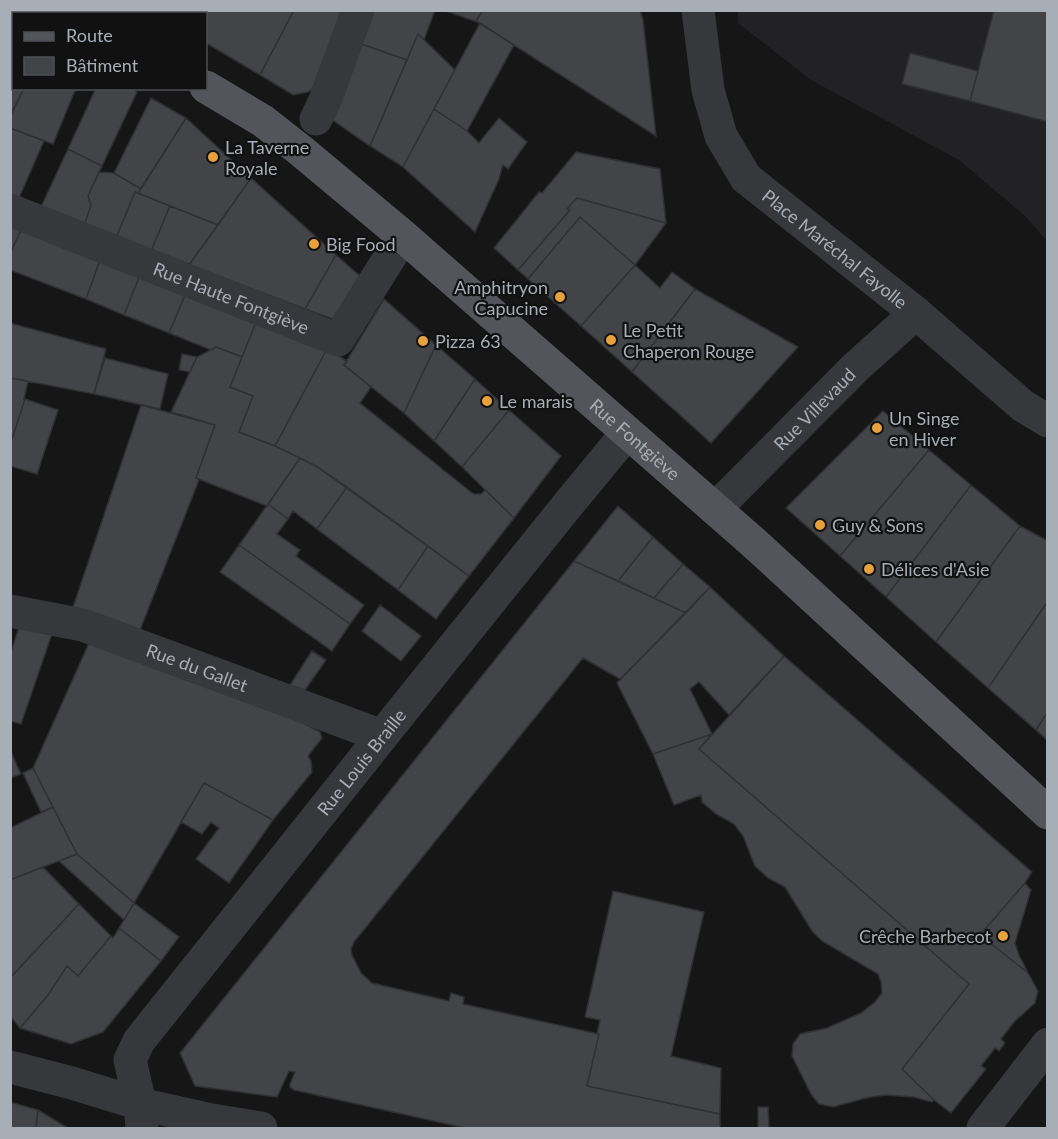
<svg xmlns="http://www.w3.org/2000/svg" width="1058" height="1139" font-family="Lato,sans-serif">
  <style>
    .built { fill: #222224 }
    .building { fill: #424447; stroke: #303033; stroke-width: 1.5 }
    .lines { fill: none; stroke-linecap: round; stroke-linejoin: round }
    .minor { stroke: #37383c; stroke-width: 33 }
    .major { stroke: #53555b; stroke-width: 33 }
    .poi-dot { fill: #e7a23e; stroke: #111112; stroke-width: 2 }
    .labels { text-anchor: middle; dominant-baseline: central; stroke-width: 4.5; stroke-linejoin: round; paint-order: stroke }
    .poi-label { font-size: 18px; fill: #a8aeb6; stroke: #111112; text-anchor: start }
    .street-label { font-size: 18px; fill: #a8aeb6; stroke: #111112 }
  </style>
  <rect width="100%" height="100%" fill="#161617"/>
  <!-- built -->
  <path class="built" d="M738,11H1047V241L1025,216L959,160L811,80L738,23Z"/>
  <!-- building -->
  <path class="building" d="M150,10H294L260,75L206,43V14H155Z
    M294,10H345L315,87L308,92L293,95L260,75Z
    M372,10H435L424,40L418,34L407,60L361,44Z
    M443,10H483L476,21L480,23Z
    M483,10H640L643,20L656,136L476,21Z
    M994,10H1048V122L970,101Z
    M480,23L514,45L467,131L434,109Z
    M10,29L14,31V88H24L11,115Z
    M418,34L455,70L403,167L370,146Z
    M359,43L407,60L370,146L331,119Z
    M910,53L978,71L970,101L902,84Z
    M24,88H76L53,144L10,128V116Z
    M96,88H131L137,92L102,166L68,149Z
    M151,98L186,118L141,189L114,173Z
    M434,109L467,131L479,143L499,118L527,142L508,169L503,165L499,179L475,232L403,167Z
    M186,118L251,178L218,225L138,193Z
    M10,128L44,141L18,200L10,198Z
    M68,149L102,166L88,196L91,205L84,226L40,209Z
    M576,152L660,169L666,223L577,198L567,209L570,210L518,270L494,248L539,192L542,193Z
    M99,172L114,173L141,189L138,193L135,192L116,238L84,226L91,205L88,196Z
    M251,178L336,255L305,309L189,265Z
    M135,192L170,206L151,251L116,238Z
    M577,198L666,223L635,265L580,217L528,279L518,270L570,210L567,209Z
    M170,206L218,225L189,265L151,251Z
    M580,217L635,265L581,326L528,279Z
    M10,226L21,230L10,254Z
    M21,230L100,260L86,299L10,270V254Z
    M336,255L361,277L338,321L305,309Z
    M100,260L140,275L124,315L86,299Z
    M635,265L660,288L672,272L695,289L632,372L581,326Z
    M140,275L186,293L169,333L124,315Z
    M695,289L798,347L711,443L632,372Z
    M186,293L257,320L242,357L216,347L211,350L169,333Z
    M384,299L436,345L404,413L344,365Z
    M257,320L327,349L275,446L239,432L253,396L230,387Z
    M10,323L106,349L94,394L10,378Z
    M436,345L475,379L434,441L404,413Z
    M216,347L242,357L230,387L253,396L239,432L275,446L300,458L267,506L196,478L215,425L171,412L197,357Z
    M327,349L347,361L344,365L371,387L360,403L471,492L474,494H481L485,490L514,518L469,576L316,466L275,446Z
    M182,354L197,357L190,372L179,370Z
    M105,358L168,374L160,409L94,394Z
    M10,378L28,381L24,399H25L10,445Z
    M475,379L509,410L462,467L434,441Z
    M25,399L58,410L37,474L10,466V445Z
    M141,405L215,425L196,478L199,480L140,630L73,607Z
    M509,410L561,456L514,518L462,467Z
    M883,411L929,450L840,556L786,508Z
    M929,450L971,485L886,597L840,556Z
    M300,458L316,466L347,487L317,529L293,511L288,519L268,504Z
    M971,485L1020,526L936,642L886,597Z
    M347,487L428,546L398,590L317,529Z
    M268,504L288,519L277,534L300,550L296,556L364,605L350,624L239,545Z
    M618,506L653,537L618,581L574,561Z
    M1020,526L1048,541V601L988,688L936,642Z
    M653,537L683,564L654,598L618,581Z
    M239,545L350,624L332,651L220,572Z
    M428,546L469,576L436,619L398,590Z
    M574,561L686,613L620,679L583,658L354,942L351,949L352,955L361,973L372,983L449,1001L451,993L464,997L463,1004L599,1034L587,1086L720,1114V1128H465L294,1090L290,1087V1084L295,1072L289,1071L277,1097L195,1086L180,1053Z
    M683,564L710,587L686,613L654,598Z
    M710,587L784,656L729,715L699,682L690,689L712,734L653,754L617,683Z
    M1048,601V711L1036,730L988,688Z
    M380,605L421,636L401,661L362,631Z
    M19,627L53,631L21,724L10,721V655Z
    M89,643L297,720L320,732L322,738L308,756L311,761L312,772L273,820L204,783L134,903L77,854L33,768Z
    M312,651L326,660L305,690L290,685Z
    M784,656L1032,872L1025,883L980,935L1028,973L1038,991L1035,1003L1015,1021L1001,1039L1005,1043L999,1051L995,1048L981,1066L986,1069L951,1113L934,1100L902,1069L969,984L699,749Z
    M1048,711V741L1036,730Z
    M712,734L699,749L969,984L902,1069L934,1100L932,1102L913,1097L885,1095L866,1098L833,1107L819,1104L811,1094L792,1056L793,1044L800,1034L827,1028L861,1013L875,1002L882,993L881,982L878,974L822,941L812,931L785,887L768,878L755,866L743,836L734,824L716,814L702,802L701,795L674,805L653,754Z
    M10,750L21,774L10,778Z
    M33,768L53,807L41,812L23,773Z
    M204,783L273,820L229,883L196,859L219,828L211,822L202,834L181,822Z
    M53,807L77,854L10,880V828Z
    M77,854L134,903L124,920L59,861Z
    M43,867L79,904L10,978V880Z
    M1025,883L1031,890L1015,943L1019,955L1028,973L980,935Z
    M613,891L704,912L671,1056L721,1068L720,1114L587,1086L599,1034H597L600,1020L585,1017Z
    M134,903L179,937L161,961L119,928Z
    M79,904L111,936L78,976L67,966L48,995L20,1028L10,1016V978Z
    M119,928L161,961L103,1032L71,1044L20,1028L48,995L67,966L78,976L111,936L113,938Z
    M10,1102L38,1110L36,1128H10Z
    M758,1107H768L769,1128H758Z
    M38,1110L68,1128H36Z"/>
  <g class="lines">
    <!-- minor -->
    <g class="minor">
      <path id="s1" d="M698,10L708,90L721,136L746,178L916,313L1023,406L1048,421"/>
      <path d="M316,119L326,98L358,10"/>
      <path id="s2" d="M10,210L338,340L403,236"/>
      <path id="s3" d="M715,509L856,367L916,313"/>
      <path id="s4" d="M10,611L83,625L382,736"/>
      <path d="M10,1067L72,1083L140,1104L212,1120L261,1128"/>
      <path id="s5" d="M142,1128L140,1104L130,1060L139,1041L382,736L566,507L627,433"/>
      <path d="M983,1128L1048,1044"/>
    </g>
    <!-- major -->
    <g class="major">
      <path d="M71,10L76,14"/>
      <path id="s6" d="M206,87L263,121L300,150L403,236L754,543L1048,813"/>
    </g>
  </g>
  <!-- markers -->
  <g class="poi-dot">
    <circle cx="213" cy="157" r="6"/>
    <circle cx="314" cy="244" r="6"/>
    <circle cx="560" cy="297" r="6"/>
    <circle cx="611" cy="340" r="6"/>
    <circle cx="423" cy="341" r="6"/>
    <circle cx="487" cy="401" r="6"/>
    <circle cx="877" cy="428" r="6"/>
    <circle cx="820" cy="525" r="6"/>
    <circle cx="869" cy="569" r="6"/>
    <circle cx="1003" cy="936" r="6"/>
  </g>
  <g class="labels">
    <!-- poi labels -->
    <g class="poi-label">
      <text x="225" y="147">La Taverne<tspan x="225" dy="21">Royale</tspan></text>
      <text x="326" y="244">Big Food</text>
      <text x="548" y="287" text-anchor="end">Amphitryon<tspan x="548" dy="21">Capucine</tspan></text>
      <text x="623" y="330">Le Petit<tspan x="623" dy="21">Chaperon Rouge</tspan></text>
      <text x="435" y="341">Pizza 63</text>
      <text x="499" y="401">Le marais</text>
      <text x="889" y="418">Un Singe<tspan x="889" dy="21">en Hiver</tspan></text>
      <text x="832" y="525">Guy &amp; Sons</text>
      <text x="881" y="569">Délices d'Asie</text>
      <text x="991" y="936" text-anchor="end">Crêche Barbecot</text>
    </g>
    <!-- street labels -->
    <g class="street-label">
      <text stroke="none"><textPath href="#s1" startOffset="291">Place Maréchal Fayolle</textPath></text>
      <text stroke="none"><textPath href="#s2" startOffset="238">Rue Haute Fontgiève</textPath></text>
      <text stroke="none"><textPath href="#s3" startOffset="141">Rue Villevaud</textPath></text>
      <text stroke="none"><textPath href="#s6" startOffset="556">Rue Fontgiève</textPath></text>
      <text stroke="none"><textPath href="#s4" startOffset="196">Rue du Gallet</textPath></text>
      <text stroke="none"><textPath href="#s5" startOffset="447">Rue Louis Braille</textPath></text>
    </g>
  </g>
  <!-- border -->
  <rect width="1058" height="1139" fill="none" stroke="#a8aeb6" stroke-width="24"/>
  <!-- legend -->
  <rect x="12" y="12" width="195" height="78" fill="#111112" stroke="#4d5054" stroke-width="1.5"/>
  <rect x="24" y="32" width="30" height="9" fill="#53555b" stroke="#4d5054" stroke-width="1.5"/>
  <text x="66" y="42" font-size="18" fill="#a8aeb6">Route</text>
  <rect x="24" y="57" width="30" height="18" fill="#424447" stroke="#4d5054" stroke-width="1.5"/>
  <text x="66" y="72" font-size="18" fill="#a8aeb6">Bâtiment</text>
</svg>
